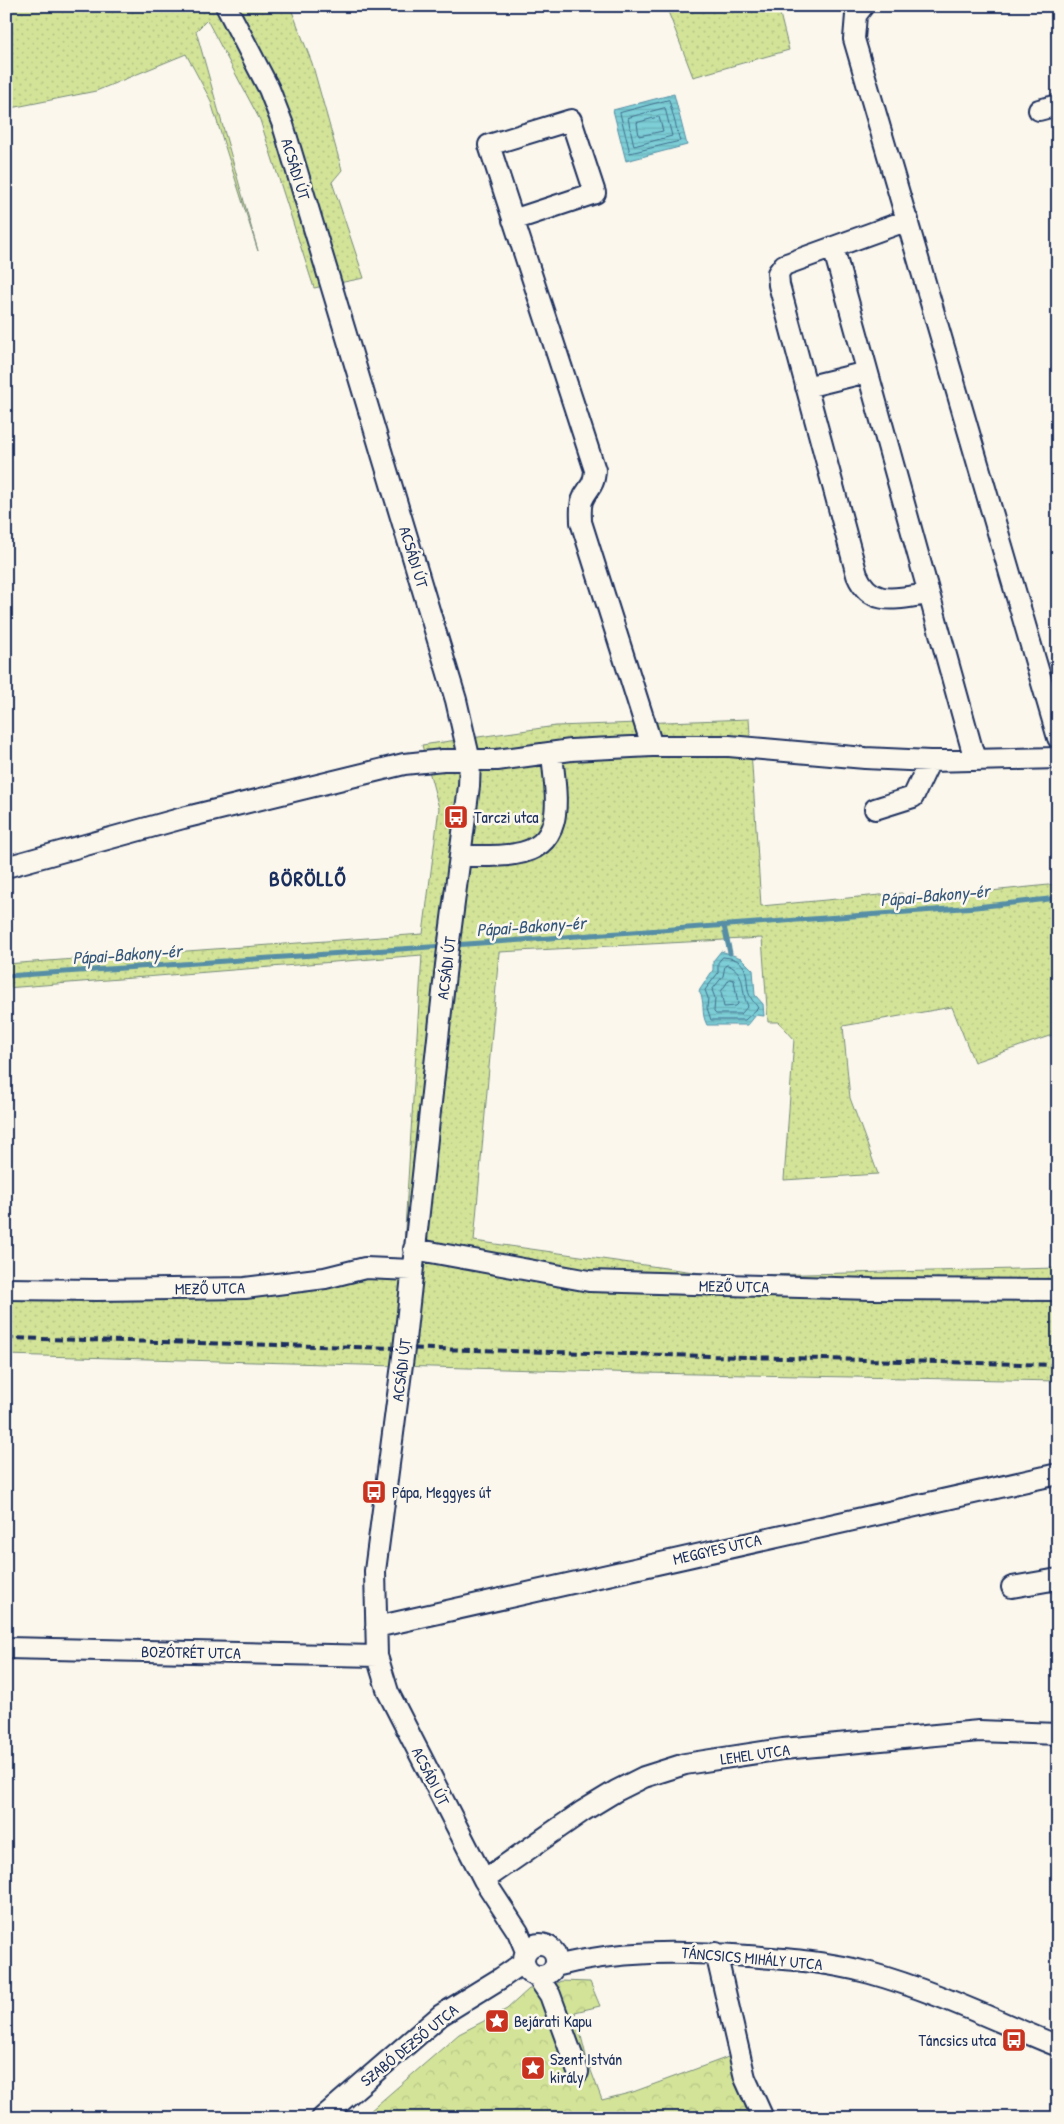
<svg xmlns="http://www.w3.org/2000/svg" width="1064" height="2124" font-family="'Patrick Hand',sans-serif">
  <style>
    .grass { fill: url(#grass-dots); stroke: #778a7b }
    .forest { fill: url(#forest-crowns); stroke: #778a7b }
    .water { fill: url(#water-rules); stroke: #568ea6 }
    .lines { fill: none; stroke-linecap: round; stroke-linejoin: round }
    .shore { stroke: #426f8e; stroke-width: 1 }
    .stream { stroke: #568ea6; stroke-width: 5 }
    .minor-casing { stroke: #1b2f5e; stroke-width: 24 }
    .minor { stroke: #fbf7ec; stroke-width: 20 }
    .rail { stroke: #1b2f5e; stroke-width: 4; stroke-dasharray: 8 4; stroke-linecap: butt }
    .labels { text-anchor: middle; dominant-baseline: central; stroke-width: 5; stroke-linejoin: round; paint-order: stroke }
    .street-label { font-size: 16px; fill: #1b2f5e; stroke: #fbf7ec }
    .poi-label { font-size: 16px; fill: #1b2f5e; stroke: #fbf7ec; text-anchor: start }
    .water-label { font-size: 18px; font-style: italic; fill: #34577c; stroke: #fbf7ec }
    .district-label { font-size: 21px; font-weight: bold; letter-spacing: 1px; fill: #1b2f5e; stroke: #fbf7ec }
  </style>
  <defs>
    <pattern id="grass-dots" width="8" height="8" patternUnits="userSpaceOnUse" patternTransform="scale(1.25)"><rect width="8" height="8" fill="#d3e498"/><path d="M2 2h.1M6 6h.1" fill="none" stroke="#b5c485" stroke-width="1.8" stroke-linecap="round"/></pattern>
    <pattern id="forest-crowns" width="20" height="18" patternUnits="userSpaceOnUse" patternTransform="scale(1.25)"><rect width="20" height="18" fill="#d3e498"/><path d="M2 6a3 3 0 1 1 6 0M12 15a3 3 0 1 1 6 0" fill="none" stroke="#b5c485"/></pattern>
    <pattern id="water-rules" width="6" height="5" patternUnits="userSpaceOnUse" patternTransform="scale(1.25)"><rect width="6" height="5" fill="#7dced6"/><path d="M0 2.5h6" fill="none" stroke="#6bb1ba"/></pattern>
  </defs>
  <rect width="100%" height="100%" fill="#fbf7ec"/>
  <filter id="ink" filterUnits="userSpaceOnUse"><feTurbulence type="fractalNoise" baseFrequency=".02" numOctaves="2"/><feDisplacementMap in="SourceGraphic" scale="10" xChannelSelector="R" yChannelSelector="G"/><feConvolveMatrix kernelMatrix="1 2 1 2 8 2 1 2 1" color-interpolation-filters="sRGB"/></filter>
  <g filter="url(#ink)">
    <!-- grass -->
    <path class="grass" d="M6,6H290L312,63L342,170L332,182L364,278L314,288L260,120L207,20L196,31L258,251L210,99L186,54L96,91L6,109Z
      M666,6H805L780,14L789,50L693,77Z
      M749,719L761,906L902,893L904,900L1058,884V1033L974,1062L952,1007L843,1026L850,1098L878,1174L784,1180L794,1039L779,1022H768L762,938L499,952L474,1241L722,1276L1058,1268V1381L645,1373L6,1355V1279L235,1284L403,1261L422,955L6,988V964L423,934L439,808L422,745L556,726Z"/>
    <!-- forest -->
    <path class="forest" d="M561,1981L590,1982L600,2006L575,2012L587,2060L602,2100L633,2092L731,2056L751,2118H362L459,2034L507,2009L529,1989L547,1988Z"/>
    <!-- water -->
    <path class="water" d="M674,94L687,145L626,161L613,110Z
      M721,951L741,958L753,970L755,995L763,1004L764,1016L756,1015L748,1025H707C700,1012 706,1003 699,991L713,970V961Z"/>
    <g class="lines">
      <!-- shore -->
      <path class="shore" d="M669,100L680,141L630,153L620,113Z
        M665,108L672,136L634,146L628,118Z
        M659,117L663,131L639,136L637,123Z
        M723,957C756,959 742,984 751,998C753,1002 756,1004 758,1008L745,1020H711L707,1008L708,998L705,990L718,973V963Z
        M728,965C748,974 739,988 748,1006L741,1014H716L714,1012L715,998L712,990L723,976L725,966Z
        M730,979L734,980L738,1004L736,1006L724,1007L721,992Z"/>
      <!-- stream -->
      <path class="stream" d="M724,926L730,953
        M453,945L976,907L1058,898
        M6,976L444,946"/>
      <defs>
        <path id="minor" d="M226,6L269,89L283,125L456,700L470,761L469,786L446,965L404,1349L375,1571L377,1656L388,1692L484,1880L518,1932L526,1951
          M863,6L856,15L854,39L1058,738
          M1039,110L1058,105
          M513,220L595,193L571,120L489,145L595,470C594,489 587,487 582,501C580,508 581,515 581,522L652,746
          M908,220L784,265L778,273L779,285L857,575C871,608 898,598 928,594
          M833,247L975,760
          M806,387L867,372
          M875,809L913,797L930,761
          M461,856C479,856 498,857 515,854C569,846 555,793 552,753
          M6,867L183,818L404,764L443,760H497L571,750L652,746H729L865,758L930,761L1058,758
          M414,1249L589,1281L871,1289L1058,1290
          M6,1289L97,1290L245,1288L325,1278L365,1268L412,1270
          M1012,1587L1058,1579
          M376,1627L1058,1474
          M6,1648L377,1656
          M484,1880L583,1811L616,1791L644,1777L685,1764L783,1749L979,1731L1058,1734
          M524 1960a16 16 0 1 1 32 0a16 16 0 1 1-32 0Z
          M716,1953L745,2078L763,2118
          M555,1966C619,1950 681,1951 747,1956C788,1959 830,1962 870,1973C935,1991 996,2021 1058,2046
          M537,1976L550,1995L578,2072
          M322,2118L441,2015L501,1978L524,1962"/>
      </defs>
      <!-- minor casing -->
      <use href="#minor" class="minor-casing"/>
      <!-- minor -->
      <use href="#minor" class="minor"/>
      <!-- rail -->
      <path class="rail" d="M6,1338L1058,1365"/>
    </g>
  </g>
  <!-- icons -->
  <defs>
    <symbol id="bus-square" viewBox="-11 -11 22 22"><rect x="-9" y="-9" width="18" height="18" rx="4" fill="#c8321e" stroke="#fbf7ec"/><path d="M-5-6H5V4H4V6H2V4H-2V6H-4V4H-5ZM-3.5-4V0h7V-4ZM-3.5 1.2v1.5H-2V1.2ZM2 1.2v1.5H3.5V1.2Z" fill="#fff"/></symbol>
    <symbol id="sight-square" viewBox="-11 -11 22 22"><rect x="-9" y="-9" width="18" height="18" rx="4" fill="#c8321e" stroke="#fbf7ec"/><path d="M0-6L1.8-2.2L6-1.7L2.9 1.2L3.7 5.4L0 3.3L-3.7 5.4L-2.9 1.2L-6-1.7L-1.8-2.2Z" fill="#fff"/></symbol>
  </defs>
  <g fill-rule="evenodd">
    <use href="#bus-square" x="442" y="803" width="28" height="28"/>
    <use href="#bus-square" x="360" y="1478" width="28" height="28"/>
    <use href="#sight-square" x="483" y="2007" width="28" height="28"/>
    <use href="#bus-square" x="1000" y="2026" width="28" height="28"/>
    <use href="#sight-square" x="519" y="2054" width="28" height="28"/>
  </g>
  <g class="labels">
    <!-- street labels -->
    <g class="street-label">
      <text transform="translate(296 169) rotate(73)">ACSÁDI ÚT</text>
      <text transform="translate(414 557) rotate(73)">ACSÁDI ÚT</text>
      <text transform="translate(446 968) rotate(-83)">ACSÁDI ÚT</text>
      <text transform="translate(734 1286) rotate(1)">MEZŐ UTCA</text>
      <text transform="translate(210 1288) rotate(-1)">MEZŐ UTCA</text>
      <text transform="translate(401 1370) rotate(-83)">ACSÁDI ÚT</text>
      <text transform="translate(717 1549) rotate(-13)">MEGGYES UTCA</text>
      <text transform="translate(191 1652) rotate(1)">BOZÓTRÉT UTCA</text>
      <text transform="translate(755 1754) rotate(-8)">LEHEL UTCA</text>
      <text transform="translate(431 1776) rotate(63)">ACSÁDI ÚT</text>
      <text transform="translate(752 1958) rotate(5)">TÁNCSICS MIHÁLY UTCA</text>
      <text transform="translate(409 2045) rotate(-39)">SZABÓ DEZSŐ UTCA</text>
    </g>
    <!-- poi labels -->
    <g class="poi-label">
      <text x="474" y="817">Tarczi utca</text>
      <text x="392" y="1492">Pápa, Meggyes út</text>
      <text x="514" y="2021">Bejárati Kapu</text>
      <text x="996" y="2040" text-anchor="end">Táncsics utca</text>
      <text x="550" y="2059">Szent István<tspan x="550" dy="18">király</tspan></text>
    </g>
    <!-- water labels -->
    <g class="water-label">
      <text transform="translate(935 895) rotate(-5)">Pápai-Bakony-ér</text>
      <text transform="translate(531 926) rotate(-4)">Pápai-Bakony-ér</text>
      <text transform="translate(127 954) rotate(-4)">Pápai-Bakony-ér</text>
    </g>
    <!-- district labels -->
    <g class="district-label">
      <text x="308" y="878">BÖRÖLLŐ</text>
    </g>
  </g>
  <!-- margin -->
  <rect width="1064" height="2124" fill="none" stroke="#fbf7ec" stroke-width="25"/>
  <rect x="12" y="12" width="1039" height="2099" fill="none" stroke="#1b2f5e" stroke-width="2" filter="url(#ink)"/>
</svg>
